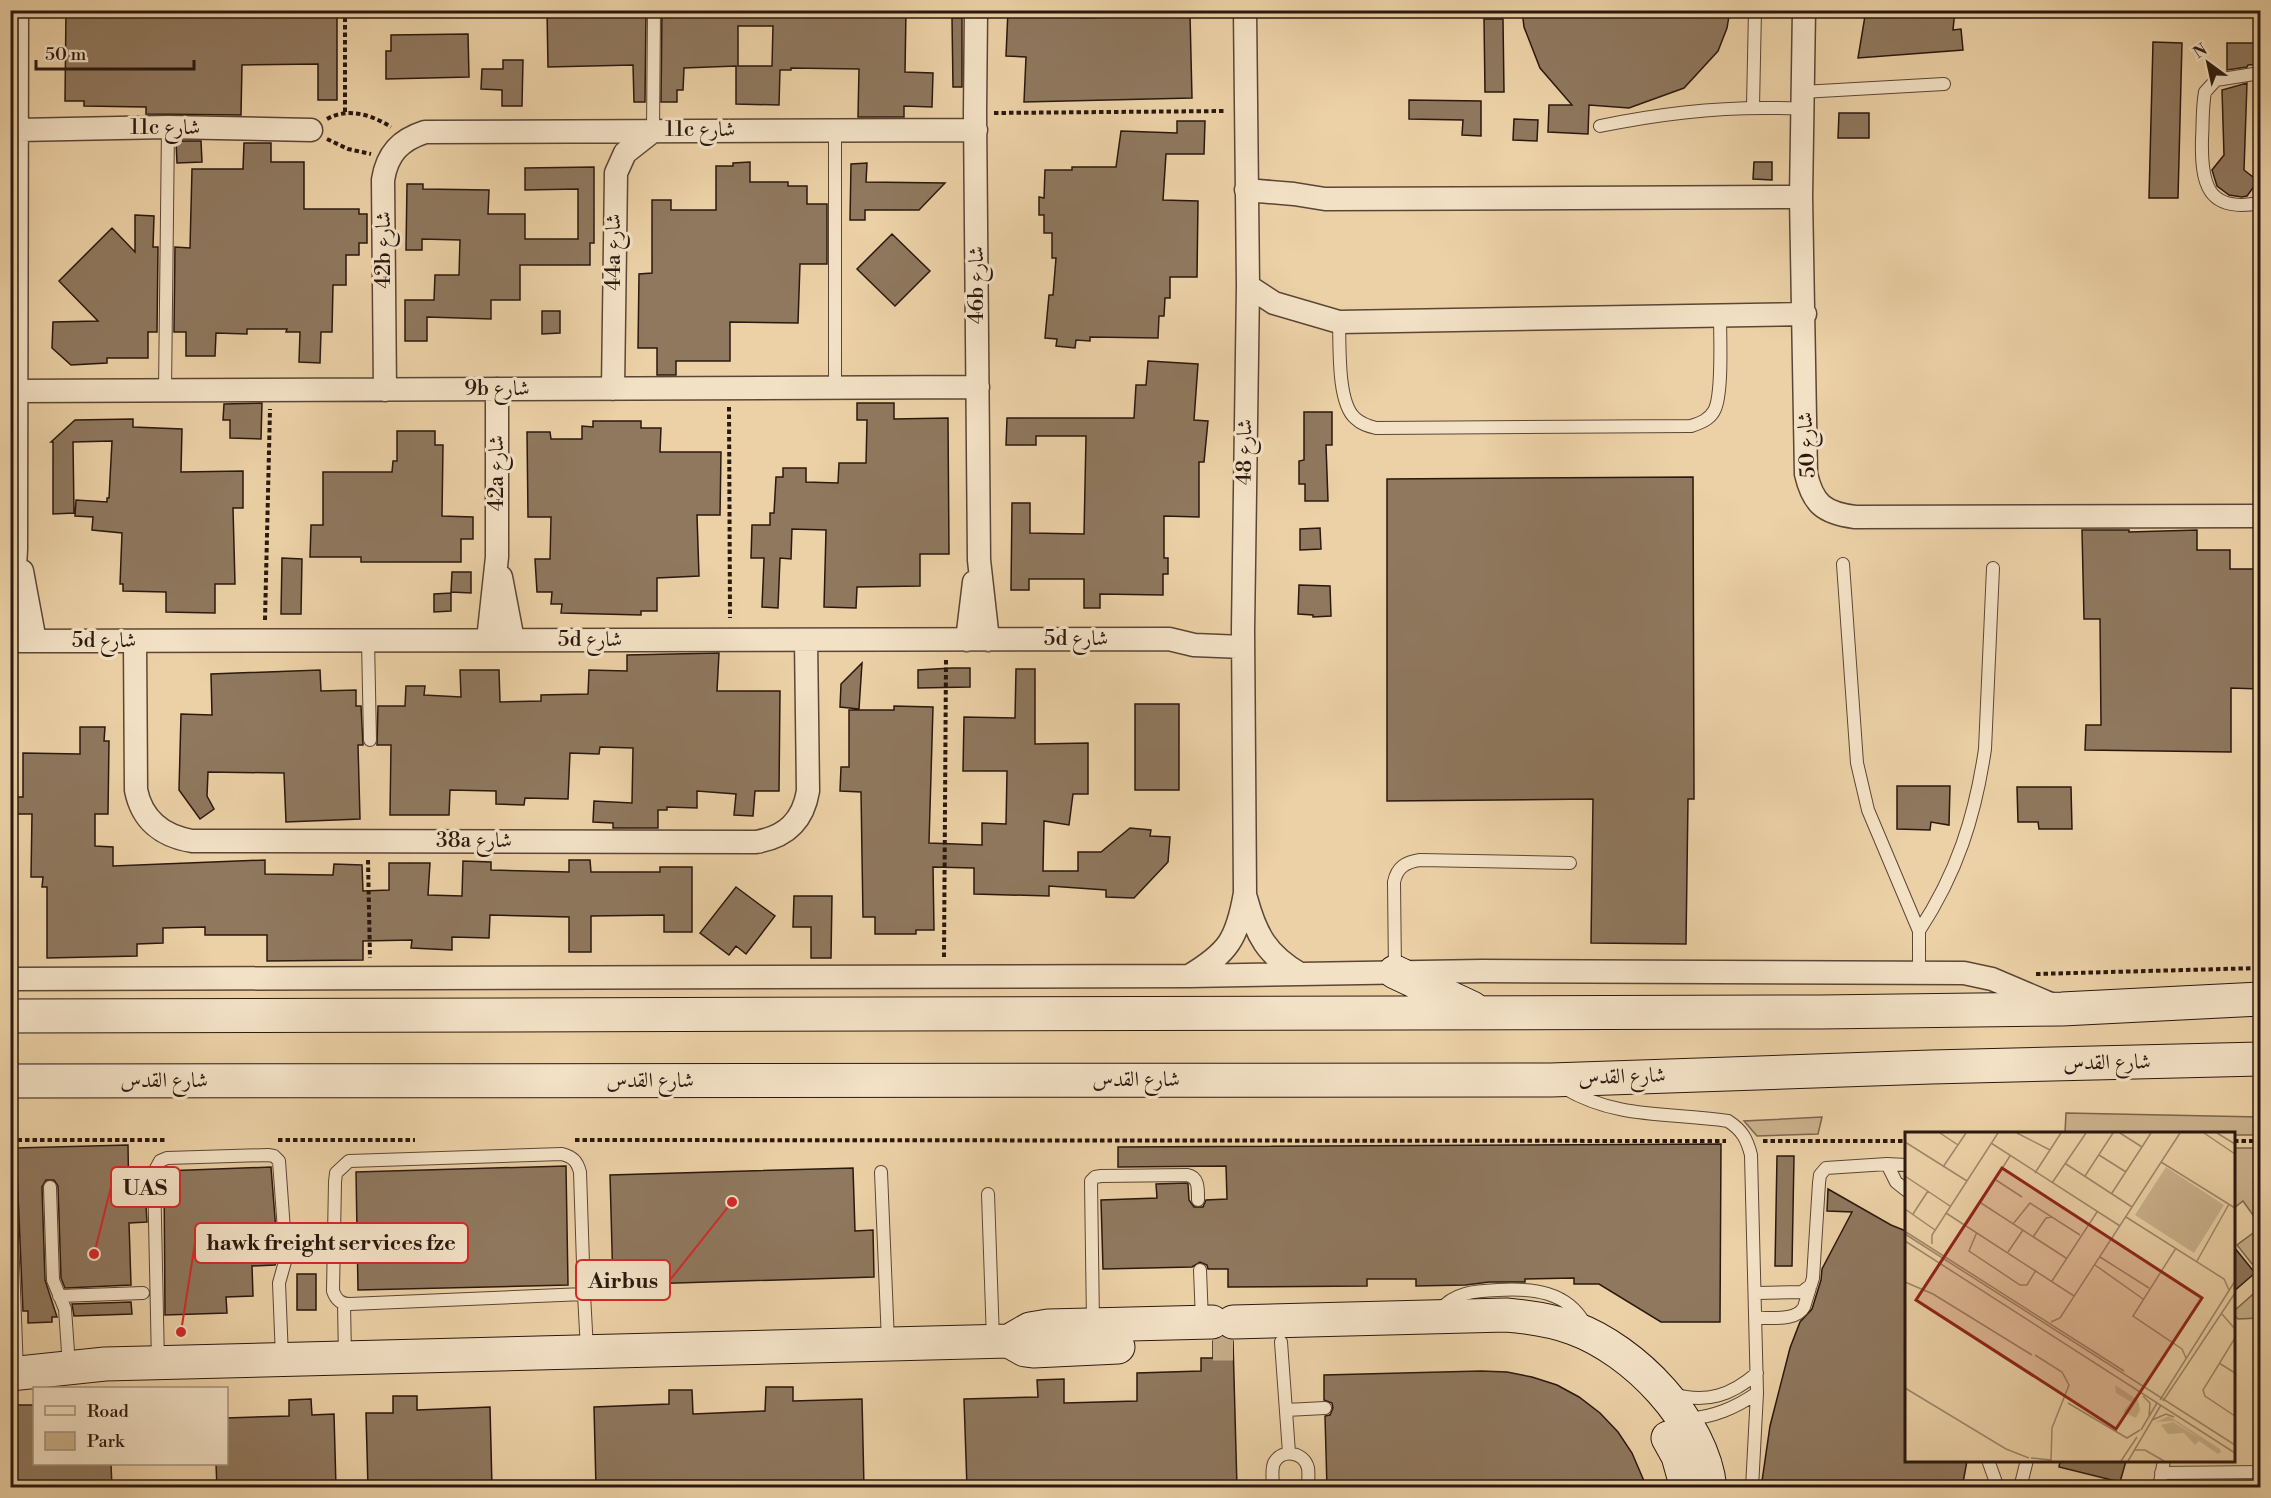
<svg xmlns="http://www.w3.org/2000/svg" width="2271" height="1498" font-family="'Libre Bodoni',Amiri,serif">
  <style>
    .green { fill: #cbb28c; stroke: #7b654e; stroke-width: 1.5 }
    .building { fill: #8f785e; stroke: #2b180f; stroke-width: 1.5; fill-rule: evenodd }
    .lines { fill: none; stroke-linecap: round; stroke-linejoin: round }
    .secondary-tunnel { stroke: #c5ac88; stroke-width: 33; stroke-dasharray: 33 16; stroke-linecap: butt }
    .lane-casing { stroke: #5b4635; stroke-width: 14 }
    .street-casing { stroke: #5b4635; stroke-width: 25 }
    .secondary-casing { stroke: #2b180f; stroke-width: 35 }
    .path { stroke: #2b180f; stroke-width: 4; stroke-dasharray: 4.5 3; stroke-linecap: butt }
    .lane { stroke: #f3e1c5; stroke-width: 12 }
    .street { stroke: #f3e1c5; stroke-width: 22 }
    .secondary { stroke: #f3e1c5; stroke-width: 33 }
    .labels { text-anchor: middle; dominant-baseline: central; stroke-width: 6; stroke-linejoin: round; paint-order: stroke }
    .street-label { font-size: 21px; fill: #2b180f; stroke: #f3e1c5 }
    .inset-road { fill: none; stroke: #9f876a; stroke-width: 1.5 }
    .view { fill: #8f2418; fill-opacity: 0.15; stroke: #8f2418; stroke-width: 3 }
    .inset-edge { fill: none; stroke: #2b180f; stroke-width: 3 }
    .leader { fill: none; stroke: #d62828; stroke-width: 2 }
    .callout-dot { fill: #d62828; stroke: #f3e1c5; stroke-width: 2 }
    .callout { fill: #f3e1c5; stroke: #d62828; stroke-width: 2 }
    .callout-label { font-size: 22px; text-anchor: middle; font-weight: bold; fill: #2b180f }
  </style>
  <rect width="100%" height="100%" fill="#ecd1a6"/>
  <filter id="stains"><feTurbulence type="fractalNoise" baseFrequency=".00333" numOctaves="4"/><feColorMatrix values="0 0 0 0 .2 0 0 0 0 .09 0 0 0 0 .02 0 0 0 .5 -.17"/></filter>
  <radialGradient id="worn" r=".72"><stop offset=".6" stop-color="#630" stop-opacity="0"/><stop offset="1" stop-color="#630" stop-opacity=".3"/></radialGradient>
  <!-- green -->
  <path class="green" d="M2066,1113L2260,1117V1135H2234V1134L2065,1133Z
    M1822,1117L1818,1134L1757,1136L1744,1121Z
    M2234,1148H2260V1225L2243,1201L2234,1208Z
    M2260,1228V1274L2237,1245Z
    M2260,1288V1318L2238,1319L2234,1315V1311Z"/>
  <!-- building -->
  <path class="building" d="M66,10H243V15H316V10H337V100H318V64L242,65L241,115L146,114V107L84,106V101H65Z
    M547,10H646L645,102H634L633,65L548,67Z
    M662,10H906L905,72L933,73L932,107L904,106V117H858L859,69L791,68V70H780L779,105L736,104V66L684,68L683,90H677V102H661ZM738,26H773L772,66H738Z
    M1008,10L1048,11V14L1081,15V18L1190,15L1192,98L1024,102L1026,57L1006,56Z
    M1522,10H1730L1727,28L1718,51L1684,88L1629,108L1589,105L1588,134L1548,132L1549,105H1572L1540,68L1524,27Z
    M1866,10H1955L1953,30L1961,29L1963,50L1858,58Z
    M952,18H962V87H953Z
    M1484,19H1503L1504,92H1485Z
    M468,34L469,77L386,79V51H391V35Z
    M2153,42L2182,43L2178,198H2149Z
    M2227,43H2260V64L2248,65L2247,67L2227,70Z
    M503,60H523L522,106H502V90L481,89L482,69H503Z
    M2247,83L2244,170L2258,181L2247,196L2242,197L2229,195L2217,186L2212,170L2224,155L2222,90Z
    M1409,100L1481,101V136L1462,135L1463,120L1409,119Z
    M1839,113H1869V138H1838Z
    M1514,119L1538,120L1537,141L1513,140Z
    M1177,121H1205L1204,154H1166L1163,200L1198,201L1197,277H1170V298H1165L1164,316H1159L1158,338L1090,337V341L1076,340L1075,348L1056,346L1057,339L1045,338L1049,295H1053L1056,258H1052V233H1044V215H1039V197L1044,198L1045,170H1072V167H1116L1121,131L1177,133Z
    M176,141H201L202,162L177,163Z
    M244,143H271V162H304V209H359V214H367V243H359V255H346V285H333L332,332H321L320,363L299,362L300,332H286L287,329H247V334L216,333L215,356H186V332H174L175,247L190,248L192,169H243Z
    M750,162V182H788V186H807V204H827V264H800L798,323L730,322V361H676V375H657V348H638L639,274L652,273V200H671V210H716V166H733V163Z
    M1754,162H1772V180L1753,179Z
    M867,163L866,182L945,183L919,210H865V220H850L851,164Z
    M594,167V243H590V265H520V300H491V319L427,317V341H405V300H434L435,275H459L460,240L422,239V250H406L407,184H423V189L489,190L488,214H525V239H578V189L525,190V168Z
    M135,215L154,216L153,247H158L157,332H148V358H107V363L71,365L52,348L53,322L98,321L59,281L112,228L135,252Z
    M892,234L930,271L895,306L857,269Z
    M542,311H560V333L542,334Z
    M1148,361L1198,364L1194,420L1208,421L1204,462H1199V517L1164,516V558H1168V574H1163V595L1100,594V608H1084V579H1029V590H1011L1012,503H1030V533L1084,534L1086,436H1036V445H1006L1007,418H1134L1136,385H1146Z
    M262,403L261,439L230,438V420H223L224,404Z
    M857,403H894V419L948,418L949,554H920V586L857,587L856,608L824,607L826,530L792,529L791,559L780,558L778,608L762,607L764,558H751L752,525H770V513H774L776,477H783V468H806V482L838,483L839,463H866L867,420H857Z
    M1304,412H1332V445H1326L1328,501H1305V484H1299V461L1304,460Z
    M133,419V427L182,429L181,472L243,471V508H233L235,584H215V613L166,612V592L123,591V584H120L122,533L92,530L93,517L75,516L76,500L107,502V498H109L112,441L73,442L74,513L53,514V442H51L75,420Z
    M593,421H641V428H661L660,452H721L720,515H697L699,576L657,578V611H641V615L561,613L562,604H551L552,592H537L535,559H550L551,517H528L527,432H550L551,439H582V426L593,427Z
    M397,431H435V445H443L442,516L473,517V539H461V562H361V557H310L311,525H323V472H392L393,461H397Z
    M1693,477L1694,799H1688L1686,944L1591,943L1593,799L1387,801V479Z
    M1320,528L1321,549L1300,550V529Z
    M2082,530H2129V532L2197,530V550H2230V569H2259L2260,689L2231,688V752L2085,750L2086,725H2101L2100,619H2084Z
    M282,558L302,559L301,614H281Z
    M452,572H471V593L451,592Z
    M1299,585L1330,586L1331,616L1313,617V615L1298,614Z
    M451,593V611L434,612V594Z
    M719,653L717,691H780L779,791H755L753,816L734,815L736,794L697,791V808L667,807V810H658V828H613V823L593,822L594,801L632,803L633,748L600,747L599,754L570,753L568,799L525,798L524,805L496,804V791L450,790L449,815H390L391,745H377L378,706H405L406,686H425L424,695L461,697L460,670H499L500,702L541,701V695L588,694L589,670L627,671V655Z
    M862,663L859,709L840,707L841,684Z
    M952,668H970V687L918,688V670Z
    M1016,669H1035V744L1088,743V794H1073L1069,825L1044,821L1043,871H1078V852H1101L1130,828L1151,830L1150,836L1170,837L1168,862L1134,898L1106,897V890L1049,886V896L974,894V868L933,867L934,930H916V934H875V917H863L861,792L840,791L841,767H849V710H894V706L933,707L929,843L982,845V823L1006,824L1007,771H963L964,717L1015,718Z
    M320,670L321,691L356,690V706H361L363,745H358L360,819L286,822L284,773L208,772L207,796L214,809L200,819L179,790L181,714L212,715L211,674Z
    M1135,704H1179V790H1135Z
    M80,727H105L104,741H109L108,814H95V846L113,847V866L265,860V874L333,875L334,864L362,865L363,891L389,890V863H430L428,895L462,896L463,861L491,862V870L569,872V860H590L591,872H660V867H692V932H664V915L591,916V952H569V917L490,915L489,938L452,937V950L411,948L412,940L363,941V960L267,961V935H205V927L163,928V943L137,944V956L47,958V887H42L43,877H31L32,814H12L13,797H23V753L80,754Z
    M1897,786H1950L1949,825L1931,822L1930,830L1897,829Z
    M2017,787H2071L2072,829H2039L2038,822H2018Z
    M736,887L775,916L746,954L736,946L729,955L700,933Z
    M794,896H832L831,958H811V927H793Z
    M1721,1144L1720,1322H1661L1599,1284H1574V1278L1525,1279V1282H1489L1466,1285L1416,1286V1279H1367V1286L1228,1287V1269H1208L1207,1265L1200,1262L1192,1267L1103,1269L1101,1200L1157,1198L1156,1184L1186,1183L1188,1184L1189,1200L1194,1207H1203L1206,1200L1227,1199L1226,1166L1118,1167V1147Z
    M128,1145L129,1206H146L147,1222L129,1223L131,1285L65,1288L61,1278L58,1186L54,1180H46L42,1187L45,1280L57,1317H52V1322L28,1323V1311H23L16,1148Z
    M1777,1156H1794L1792,1266H1775Z
    M566,1166L568,1285L358,1290L356,1172Z
    M271,1167L278,1257L275,1265L252,1266L253,1296L226,1297L227,1313L165,1315L164,1171Z
    M853,1168L855,1231L873,1230L874,1277L613,1285L610,1175Z
    M1828,1189L1891,1225L1906,1231V1461H1967L1962,1488H1761L1770,1426L1790,1348L1800,1322L1812,1309L1821,1280L1822,1269L1852,1212L1827,1211Z
    M2234,1247L2255,1273L2234,1291Z
    M297,1274H316V1310H297Z
    M131,1302L132,1314L74,1316L72,1304Z
    M1223,1337L1233,1341L1237,1488H967L964,1399L1038,1397L1037,1380L1064,1379V1403L1137,1401V1373L1201,1371V1358H1213V1341Z
    M1481,1371L1507,1372L1532,1377L1557,1385L1579,1397L1600,1413L1618,1432L1632,1453L1647,1488H1327L1325,1416L1330,1415L1333,1408L1332,1403L1324,1400V1375Z
    M766,1387H793V1401L862,1399L864,1488H596L594,1407L669,1404V1390H692L693,1414L765,1411Z
    M393,1396H417V1410L490,1407L492,1488H368L366,1413H393Z
    M311,1399L312,1415L334,1414L336,1488H217L216,1464H226V1418L289,1416V1400Z
    M14,1405H34V1464H111L112,1488H15Z
    M2060,1461H2126L2120,1482L2059,1467Z"/>
  <g class="lines">
    <!-- secondary-tunnel -->
    <path class="secondary-tunnel" d="M1213,1344H1233"/>
    <defs>
      <path id="lane" d="M2260,73L2216,80L2205,92C2202,108 2203,124 2202,139C2201,184 2207,213 2260,203
        M1802,92L1944,84
        M1753,106L1755,10
        M1600,126C1667,112 1734,105 1802,109
        M653,131L654,10
        M1339,322C1340,346 1337,402 1355,418C1361,424 1368,426 1376,428L1691,426C1700,423 1709,420 1714,411C1723,396 1720,336 1720,316
        M835,388V130
        M165,391L168,127
        M1843,564L1857,763L1868,810L1919,931V973
        M368,640L370,740
        M1919,931C1957,873 1975,817 1985,749L1993,568
        M1395,972L1394,882C1397,867 1406,862 1420,860L1570,863
        M1564,1088C1619,1120 1669,1112 1728,1121C1742,1130 1747,1139 1751,1155L1757,1393L1752,1488
        M562,1154C573,1157 577,1161 580,1172L584,1294L350,1304C341,1304 336,1300 333,1291L335,1182L336,1173L349,1161Z
        M1887,1164L1896,1182L1906,1190
        M881,1172L888,1342
        M10,1182L17,1372
        M50,1187L53,1280L65,1309L69,1366
        M988,1194L993,1340
        M1200,1270L1202,1321
        M1756,1293L1802,1292L1811,1285
        M584,1294L587,1350
        M59,1296L143,1293
        M344,1304L345,1357
        M1439,1311C1454,1292 1476,1291 1498,1290C1532,1288 1567,1291 1585,1324
        M1756,1318C1770,1317 1796,1322 1804,1307L1813,1278L1819,1183L1820,1175L1826,1168L1887,1164L1906,1165
        M1093,1323L1091,1181L1095,1177L1101,1176L1187,1175C1199,1177 1198,1189 1198,1200
        M1281,1342L1289,1453
        M158,1363L154,1172L160,1161L167,1158L268,1155L274,1156L279,1161L286,1258L279,1283L282,1358
        M1673,1394C1706,1404 1732,1395 1757,1373
        M1286,1410L1325,1408
        M1687,1419C1714,1417 1735,1408 1757,1393
        M1988,1460L1998,1488
        M2161,1473L2260,1472
        M1273,1488C1273,1480 1271,1470 1274,1463C1282,1448 1304,1452 1308,1468C1309,1474 1308,1481 1308,1488
        M2020,1488L2027,1460
        M2159,1488L2164,1460"/>
      <path id="street" d="M976,10L975,113L979,560L988,640
        M1804,10L1801,197L1806,474C1813,504 1824,513 1855,517L2260,516
        M19,130L168,127L311,130
        M1246,190L1294,194L1325,199L1801,197
        M1248,286L1274,303L1339,322L1805,314
        M613,389L616,173L625,153L653,131
        M385,390L383,180C387,154 400,140 425,132L976,130
        M16,391L978,387
        M22,571L35,641
        M501,577L513,640
        M488,640L497,557V389
        M967,640L974,582
        M10,641L1169,639L1194,645L1243,647
        M11,641L16,549L17,10
        M135,641L136,790C142,820 162,836 192,841L756,842C786,837 803,821 808,791L806,640
        M1246,898C1256,935 1267,955 1300,974
        M1189,976C1229,952 1237,939 1245,893L1243,630L1248,286L1245,10
        M10,979L1189,976L1482,971L1964,973L1992,979L2053,1005"/>
      <path id="secondary" d="M1395,972L1472,1008
        M10,1016L1820,1012L2062,1009L2260,999
        M10,1081L1551,1080L1931,1067L2260,1059
        M1233,1322L1506,1315C1529,1317 1551,1320 1573,1328C1634,1350 1703,1421 1710,1488
        M1009,1341L1025,1350L1033,1351L1118,1347
        M10,1374L105,1364L1009,1341L1030,1329L1048,1326L1212,1322
        M1668,1438L1678,1456L1687,1488"/>
    </defs>
    <!-- lane casing -->
    <use href="#lane" class="lane-casing"/>
    <!-- street casing -->
    <use href="#street" class="street-casing"/>
    <!-- secondary casing -->
    <use href="#secondary" class="secondary-casing"/>
    <!-- path -->
    <path class="path" d="M345,10V113
      M994,113L1226,111
      M327,119C348,107 372,115 391,127
      M327,139L348,149L371,154
      M729,407L730,618
      M265,620L270,409
      M368,860L370,958
      M944,957L946,659
      M2036,974L2260,968
      M10,1140H166
      M278,1140H415
      M575,1140L1726,1141
      M1763,1141H1906
      M2234,1141H2260"/>
    <!-- lane -->
    <use href="#lane" class="lane"/>
    <!-- street -->
    <use href="#street" class="street"/>
    <!-- secondary -->
    <use href="#secondary" class="secondary"/>
  </g>
  <g class="labels">
    <!-- street labels -->
    <g class="street-label">
      <text x="165" y="128">11c شارع</text>
      <text x="700" y="130">11c شارع</text>
      <text transform="translate(384 250) rotate(-90)">42b شارع</text>
      <text transform="translate(614 252) rotate(-90)">44a شارع</text>
      <text transform="translate(977 285) rotate(-90)">46b شارع</text>
      <text x="497" y="389">9b شارع</text>
      <text transform="translate(1807 445) rotate(-93)">شارع 50</text>
      <text transform="translate(1245 452) rotate(-89)">شارع 48</text>
      <text transform="translate(497 473) rotate(-90)">42a شارع</text>
      <text x="1076" y="639">5d شارع</text>
      <text x="590" y="640">5d شارع</text>
      <text x="104" y="641">5d شارع</text>
      <text x="474" y="841">38a شارع</text>
      <text transform="translate(2107 1063) rotate(-1)">شارع القدس</text>
      <text transform="translate(1622 1077) rotate(-2)">شارع القدس</text>
      <text x="1136" y="1080">شارع القدس</text>
      <text x="164" y="1081">شارع القدس</text>
      <text x="650" y="1081">شارع القدس</text>
    </g>
  </g>
  <!-- overview -->
  <g transform="translate(1905 1132)">
    <rect width="330" height="330" fill="#ecd1a6"/>
    <path d="M261,35L319,73L289,121L230,83ZM210,253L233,268L235,278L231,286L218,280L226,270L211,261ZM264,284L315,317L316,320L313,322L294,309L290,313L279,301L263,302L256,293L268,290L299,309L269,289L251,290Z" fill="#cbb28c"/>
    <path class="inset-road" d="M35,1L53,13M112,1L145,18M215,1L237,15M299,1L330,22M312,1L330,12M0,10L62,49M86,11L215,94M194,23L221,40M256,30L330,76M161,32L227,75M38,35L61,1M130,41L156,1M0,44L45,74M180,44L208,1M91,48L117,65M147,51L181,1M207,61L246,1M76,71L161,126M0,77L30,98M41,81L169,164M8,82L23,59M221,85L319,147L324,158M108,92L125,71L175,103M61,93L105,24M1,100L219,239M72,100L64,119L115,153H122L131,138M0,102L330,313M128,105L141,86L147,85M0,109L330,321M27,112V103L93,1M271,116L228,184L277,217L281,226M103,120L118,98M195,125L244,156M292,129L324,72M190,133L238,167M147,149L192,80M0,150L28,162L127,223M317,182L330,197M146,190L155,186L275,1M330,206L298,258L300,264L330,284M130,223L157,240L164,253L147,296L146,329M314,231L330,241M0,256L101,317L124,326M238,264L245,271L244,285M255,268L330,149M258,269L330,161M163,271L222,306L235,298M247,288L261,282L269,285M236,298L252,271M230,318H240L259,329M126,326L146,328M216,329L232,305M223,329L256,273"/>
    <path class="view" d="M97,36L297,166L211,297L11,168Z"/>
    <rect width="330" height="330" class="inset-edge"/>
  </g>
  <!-- callouts -->
  <path class="leader" d="M94 1254L111 1187M181 1332L195 1243M732 1202L670 1280"/>
  <g class="callout-dot">
    <circle cx="94" cy="1254" r="6"/>
    <circle cx="181" cy="1332" r="6"/>
    <circle cx="732" cy="1202" r="6"/>
  </g>
  <g class="callout">
    <rect x="111" y="1167" width="69" height="40" rx="6"/>
    <rect x="195" y="1223" width="273" height="40" rx="6"/>
    <rect x="576" y="1260" width="94" height="40" rx="6"/>
  </g>
  <g class="callout-label">
    <text x="145" y="1195">UAS</text>
    <text x="331" y="1250">hawk freight services fze</text>
    <text x="623" y="1288">Airbus</text>
  </g>
  <!-- margin -->
  <rect width="2271" height="1498" fill="none" stroke="#ecd1a6" stroke-width="36"/>
  <rect x="12" y="12" width="2247" height="1474" fill="none" stroke="#2b180f" stroke-width="3"/>
  <rect x="18" y="18" width="2235" height="1462" fill="none" stroke="#2b180f" stroke-width="1.5"/>
  <!-- legend -->
  <rect x="33" y="1387" width="195" height="78" fill="#f3e1c5" stroke="#a3917c" stroke-width="1.5"/>
  <rect x="45" y="1406" width="30" height="9" fill="#f3e1c5" stroke="#a3917c" stroke-width="1.5"/>
  <text x="87" y="1417" font-size="18" fill="#2b180f">Road</text>
  <rect x="45" y="1432" width="30" height="18" fill="#cbb28c" stroke="#a3917c" stroke-width="1.5"/>
  <text x="87" y="1447" font-size="18" fill="#2b180f">Park</text>
  <!-- north arrow -->
  <g transform="translate(2208 63) rotate(327)" stroke="#f3e1c5" stroke-width="4.5" paint-order="stroke">
  <path d="M0-4.5L10 22L0 15L-10 22Z" fill="#2b180f"/>
  <text y="-9" font-size="16" font-weight="bold" text-anchor="middle" fill="#2b180f">N</text>
  </g>
  <!-- scale -->
  <path d="M36 60v9h158v-9" fill="none" stroke="#2b180f" stroke-width="3"/>
  <text x="45" y="60" font-size="18" fill="#2b180f" stroke="#f3e1c5" stroke-width="4.5" paint-order="stroke">50 m</text>
  <rect width="100%" height="100%" filter="url(#stains)"/>
  <rect width="100%" height="100%" fill="url(#worn)"/>
</svg>
